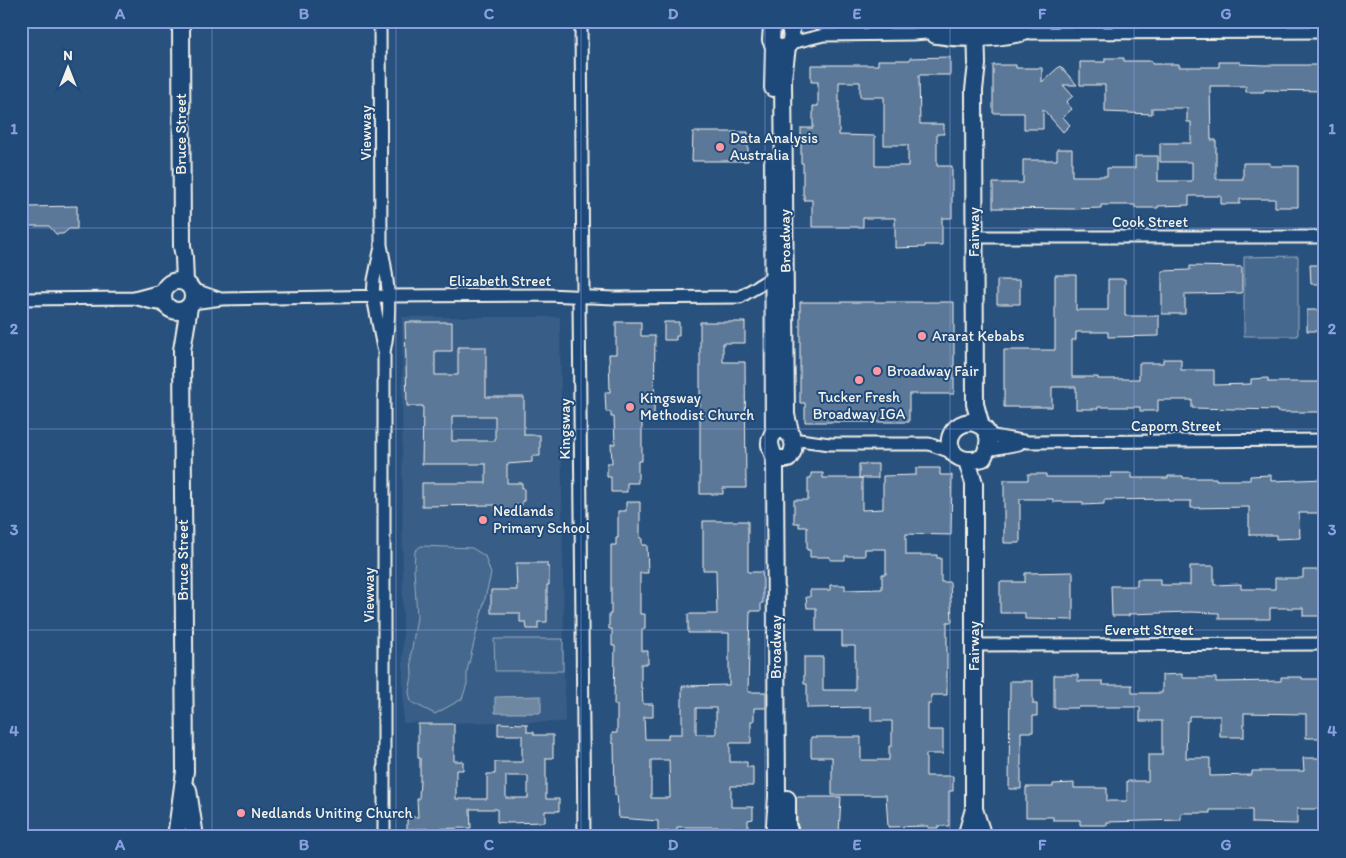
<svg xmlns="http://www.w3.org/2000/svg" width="1346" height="858" font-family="Itim,sans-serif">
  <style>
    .built { fill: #375d86 }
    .green { fill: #45688e; stroke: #9cacbb }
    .water { fill: #6e88a2; stroke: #a4b2be }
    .building { fill: #5b7899; stroke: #f4f1e8; fill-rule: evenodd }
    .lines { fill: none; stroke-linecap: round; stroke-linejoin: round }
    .street-casing { stroke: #f4f1e8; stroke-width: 15 }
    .secondary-casing { stroke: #f4f1e8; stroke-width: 20 }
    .street { stroke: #1f4a7a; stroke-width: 11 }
    .secondary { stroke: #1f4a7a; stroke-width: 16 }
    .grid { fill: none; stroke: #88a0e0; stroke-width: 1; stroke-opacity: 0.55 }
    .poi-dot { fill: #ff9aa2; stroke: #1f4a7a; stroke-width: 2 }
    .labels { text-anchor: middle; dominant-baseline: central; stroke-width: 4; stroke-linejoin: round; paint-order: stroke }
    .street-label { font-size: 15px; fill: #f4f1e8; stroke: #1f4a7a }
    .poi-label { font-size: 15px; fill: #f4f1e8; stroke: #1f4a7a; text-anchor: start }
    .neatline { fill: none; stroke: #88a0e0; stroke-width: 2 }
    .grid-label { font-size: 16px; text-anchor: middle; font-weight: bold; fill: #88a0e0 }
  </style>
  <rect width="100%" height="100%" fill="#28517e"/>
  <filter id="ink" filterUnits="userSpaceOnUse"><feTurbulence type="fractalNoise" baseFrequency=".02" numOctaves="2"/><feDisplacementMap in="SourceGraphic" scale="10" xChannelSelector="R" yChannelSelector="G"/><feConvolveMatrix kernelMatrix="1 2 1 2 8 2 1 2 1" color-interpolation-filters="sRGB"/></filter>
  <g filter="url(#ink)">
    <!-- built -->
    <path class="built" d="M402,317H560L565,722L403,723Z"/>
    <!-- green -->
    <path class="green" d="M1298,256V336H1244V257Z
      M421,546L472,548L485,556L491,574L467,671V684L462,699L435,714L411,702L409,692L412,676L411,654L417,617L414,569L415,551Z
      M494,639H563V671H495Z"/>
    <!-- water -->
    <path class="water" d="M541,696V713H495V697Z"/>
    <!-- building -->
    <path class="building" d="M950,57V75H919L920,124H944V134H937V166H952V218H942V245H925V247L895,248V218H863V227H812V200H804V195H803V163H801V128H813V106H818V82H811V65H878V60H910V58ZM839,82H860V97H884V145H908V166H875V136L839,135Z
      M1105,58H1124V61H1152V64H1179V67H1219V62H1240V64L1264,65H1324V91L1264,90V92H1246V86H1210L1211,140H1216V179H1243V163H1270V166H1298V207H1275V199H1240V204H1221V196H1189V205L1158,206V208H1135V205H1101V208L1072,209L993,208V183H1023V160H1057V149H1072V176H1107V168H1135V156H1158V181H1192V162H1160V143H1191V122H1187V108H1152V114L1105,112V85H1080V62H1105Z
      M993,65H1016V68H1042V82L1060,66L1077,85H1063L1073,96L1066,102L1072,109L1063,117L1070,125L1063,132L1043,109V129H1024V113H993Z
      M693,132H748V161H692Z
      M77,206V229H69L63,234H56L49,226H26V207Z
      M1310,265H1325V284H1311Z
      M1190,266L1242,267V293L1185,294V314H1162V271L1190,270Z
      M1055,275H1076V310H1108V279H1125V316H1159V336L1108,337V332H1076V340H1072V377H1098V379H1139V363H1163V359H1181V370H1214V385L1251,384V379L1268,378V382H1325V412H1277V410L1192,408V400H1158V411H1140V407H1098V409H1076V387H1052V407H1004V350H1055Z
      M997,280H1020V304H997Z
      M800,302H954V394H909V422H805V403H800Z
      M1307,310H1325V331H1307Z
      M405,322H452V351H435V375H458V347H486V397H524V435H540V456H532V462L507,464V483H522V488H524V501H522V505H516V512L495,511V505L422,506V483H486V464H422L423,406H407ZM452,416H495V441H452Z
      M616,322H641V336H655L654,419H645V421H642V461H638V483H627V492H611V477H607V463H612L611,444H615L614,417H611V412H606L605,392H610L609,354H616Z
      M664,322H679V336H676V340H664Z
      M700,322H745V343H723V362H745L746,488H723V494H700Z
      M859,464H878V478H859Z
      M916,468H940V475H952L951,535L906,534V555H937V558H941V582H950L952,622H947V695H931V704H928V730H943V754H926V776H953V791H949V826H938V828H928V826L888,827L886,795H832V757H811V737H861V760H889V746H892V721H871V707L807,708V684H804V657H823V690H855V646H842V631H816V608H807L806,597H810V590H830V585H845V590L882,589V574H886V549H865V556H845V560H830V557H810V550H807V527H799V523H794V500H808V478H811V473H823V478H862V510L883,509V476L916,475Z
      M1111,473H1132V478H1168V476H1183V478H1216V480H1250V476L1271,475V481L1325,479V513H1299L1300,538L1276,539V535H1249V507L1191,508V501H1168V499L1104,500V504L1083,505V502H1053V499H1020V543H1004V480H1028V474H1046V477H1111Z
      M626,502H640V538H642V545H647L648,573H640V614H645V629H642V651H648V664H641V688H642L643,704H653V717H644L645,739H668V734H682V686L729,685V633H688V614H717L716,570H703V521H748V572H762L763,580V603H761V611H750L748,692H766V708H754V721H751V743H730V762H747V767H753V786H731V807H753V819L748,820V831L731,832V827H677V831L658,832V821L619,818L617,795H615L614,743H612V733H617V705H614L615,646H612V629H609V614H611V545H616V538H618V511H626ZM696,708H716V734H696ZM651,760H669L670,798H651Z
      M516,563H547V567H549V585H547V622H538V629H527L526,622H520V613H491V590H517Z
      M1190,566H1214V585L1241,584V589H1275V578H1303V570H1325V616H1303V608H1270V619H1219V613L1190,612L1129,614V616H1112L1111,586H1137V579H1160V585H1190Z
      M1073,572V620L1025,619V613H1000V582H1025V573Z
      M1182,674V678H1216V682L1281,681V677H1302V679H1325V738H1306V714L1244,713V737H1220V716H1189V721H1187L1186,758H1210V776L1252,775V771H1304L1303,758H1325V809H1297V824L1252,823V810H1210V813H1181V820L1107,822V825H1080V820H1053V817H1026V787H1053V784L1074,783V788H1107V801H1127V781H1148V755H1162V721H1140V707H1078V708H1054V675H1078V681H1103V685H1132V693H1162V675Z
      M1010,681H1033V704H1037V716H1033V732H1021V789H1009Z
      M498,723L527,724V732H534V735H553V758H546V799H559V811H545V822L506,823L497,822V809H470L471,828L407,829V817H418L417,799H419L420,779V758H418V724H454V761H463V770H456V799H487V774H495V762H522V735H498ZM506,776H528V798H506Z
      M796,797H841L839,833H812V837H801L797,823Z"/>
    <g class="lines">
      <defs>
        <path id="street" d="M380,21L381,245C389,282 392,314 384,352V837
          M581,21L583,291L579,302L584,837
          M934,37C962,42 995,41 1023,35
          M791,43L824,35L913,34L968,30H1011L1032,33L1325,32
          M974,237H1325
          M380,251L374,280L373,297L383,348
          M192,289L218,298
          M134,298L152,303L166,305
          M21,299L134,298L164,290
          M192,303L222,299L389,296L547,295L614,298L740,297L773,277
          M988,435L1028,442L1325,440
          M792,439L830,444H929L954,453
          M987,450L1019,444
          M974,645L1325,644"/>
        <path id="secondary" d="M181,21L182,246L184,257L185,282
          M779,21L772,27L771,40L774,46L783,49C793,45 793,34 789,25L783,21
          M976,21L977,64L974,90L975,404L981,426
          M787,47L783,78L786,415L791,435
          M773,88L774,46
          M773,162L774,433
          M163 296a15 15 0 1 1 30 0a15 15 0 1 1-30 0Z
          M970,422C991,426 992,441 983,458C944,470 939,426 970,422Z
          M774,457L778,459H788C805,440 778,417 771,438C768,445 772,450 774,457C775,460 775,465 775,468L777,797L774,837
          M967,461L974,483V809L983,837
          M188,790L195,837
          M787,799V825L791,837
          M176,837L185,771L182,350L189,307
          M966,837L974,809"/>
      </defs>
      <!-- street casing -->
      <use href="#street" class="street-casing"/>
      <!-- secondary casing -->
      <use href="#secondary" class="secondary-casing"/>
      <!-- street -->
      <use href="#street" class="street"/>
      <!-- secondary -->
      <use href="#secondary" class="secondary"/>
    </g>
  </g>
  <!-- grid -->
  <path class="grid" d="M212,21V837M396,21V837M581,21V837M765,21V837M950,21V837M1134,21V837M21,228H1325M21,429H1325M21,630H1325"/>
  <!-- markers -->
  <g class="poi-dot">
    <circle cx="720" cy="147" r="5"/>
    <circle cx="922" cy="336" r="5"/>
    <circle cx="877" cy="371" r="5"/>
    <circle cx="859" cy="380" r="5"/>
    <circle cx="630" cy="407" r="5"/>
    <circle cx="483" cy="520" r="5"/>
    <circle cx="241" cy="813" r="5"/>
  </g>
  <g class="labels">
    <!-- street labels -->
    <g class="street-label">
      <text transform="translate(366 133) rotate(-90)">Viewway</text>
      <text transform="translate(181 134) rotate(-90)">Bruce Street</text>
      <text x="1150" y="222">Cook Street</text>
      <text transform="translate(974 232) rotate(-90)">Fairway</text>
      <text transform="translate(785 241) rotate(-91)">Broadway</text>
      <text x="500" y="281">Elizabeth Street</text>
      <text x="1176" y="426">Caporn Street</text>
      <text transform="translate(565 429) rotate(-90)">Kingsway</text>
      <text transform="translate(183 560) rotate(-90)">Bruce Street</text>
      <text transform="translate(369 595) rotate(-90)">Viewway</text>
      <text x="1149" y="630">Everett Street</text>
      <text transform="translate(974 646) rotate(-90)">Fairway</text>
      <text transform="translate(776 647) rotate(-90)">Broadway</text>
    </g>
    <!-- poi labels -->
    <g class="poi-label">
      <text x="730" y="138">Data Analysis<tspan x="730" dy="17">Australia</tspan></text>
      <text x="932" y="336">Ararat Kebabs</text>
      <text x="887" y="371">Broadway Fair</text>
      <text x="859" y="397" text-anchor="middle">Tucker Fresh<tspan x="859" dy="17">Broadway IGA</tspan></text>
      <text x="640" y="398">Kingsway<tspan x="640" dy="17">Methodist Church</tspan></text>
      <text x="493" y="511">Nedlands<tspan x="493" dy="17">Primary School</tspan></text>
      <text x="251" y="813">Nedlands Uniting Church</text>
    </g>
  </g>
  <!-- margin -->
  <rect width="1346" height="858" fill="none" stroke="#1f4a7a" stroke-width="55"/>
  <!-- north arrow -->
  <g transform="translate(68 68)" stroke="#1f4a7a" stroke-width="4" paint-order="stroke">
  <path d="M0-4L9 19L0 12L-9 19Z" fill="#f4f1e8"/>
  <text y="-8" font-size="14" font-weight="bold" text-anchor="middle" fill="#f4f1e8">N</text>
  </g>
  <rect x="28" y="28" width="1290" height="802" class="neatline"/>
  <g class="grid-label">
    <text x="120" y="19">A</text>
    <text x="304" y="19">B</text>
    <text x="489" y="19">C</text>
    <text x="673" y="19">D</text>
    <text x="857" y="19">E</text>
    <text x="1042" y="19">F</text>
    <text x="1226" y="19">G</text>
    <text x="14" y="134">1</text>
    <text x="1332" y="134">1</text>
    <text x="14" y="334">2</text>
    <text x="1332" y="334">2</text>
    <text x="14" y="535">3</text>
    <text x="1332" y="535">3</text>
    <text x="14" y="736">4</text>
    <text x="1332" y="736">4</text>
    <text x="120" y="850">A</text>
    <text x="304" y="850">B</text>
    <text x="489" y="850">C</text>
    <text x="673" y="850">D</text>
    <text x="857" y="850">E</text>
    <text x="1042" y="850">F</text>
    <text x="1226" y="850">G</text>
  </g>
</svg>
